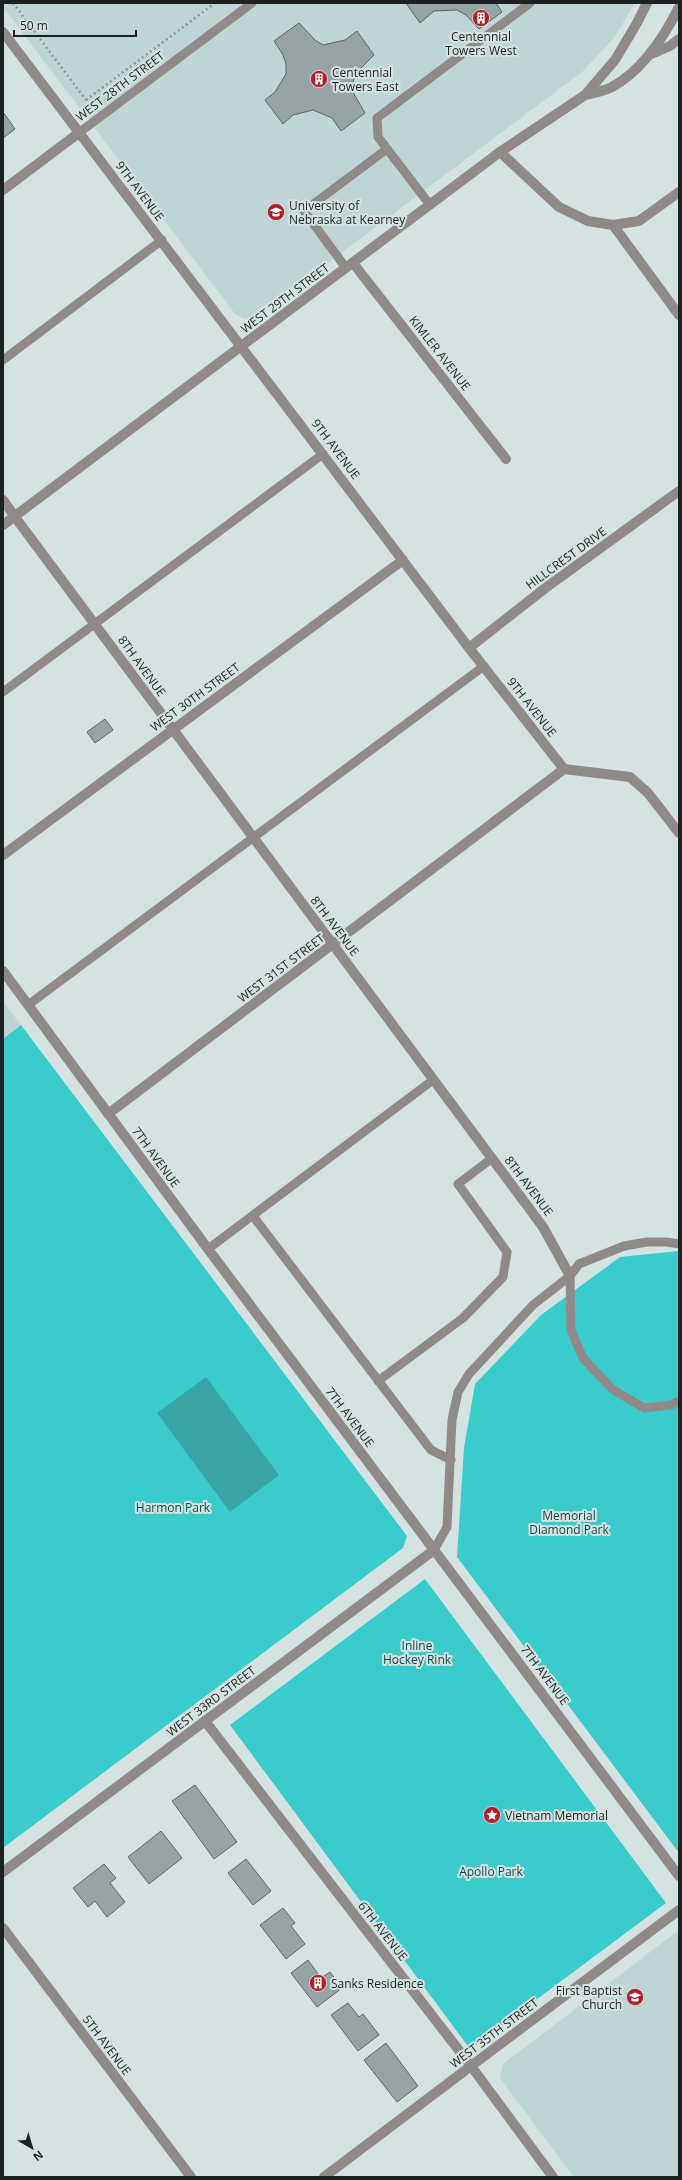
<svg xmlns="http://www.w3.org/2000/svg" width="682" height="2180" font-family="'Open Sans',sans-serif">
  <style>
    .built { fill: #bfd5d5 }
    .green { fill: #3acccc }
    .water { fill: #39a4a4 }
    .building { fill: #96a4a4; stroke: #5a6666 }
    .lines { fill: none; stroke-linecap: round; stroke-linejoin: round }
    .path { stroke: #8c9797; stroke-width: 2.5; stroke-dasharray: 2 3; stroke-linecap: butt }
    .service { stroke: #8f8988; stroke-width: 9 }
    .minor { stroke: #8f8988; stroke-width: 10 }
    .tertiary { stroke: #8f8988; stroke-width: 10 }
    .labels { text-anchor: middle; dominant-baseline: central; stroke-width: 4; stroke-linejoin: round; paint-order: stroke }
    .poi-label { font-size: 12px; fill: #1c2121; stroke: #d4e3e2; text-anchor: start }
    .street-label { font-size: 12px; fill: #1c2121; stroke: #d4e3e2 }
    .park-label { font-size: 12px; fill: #094a4a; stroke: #d4e3e2 }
  </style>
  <rect width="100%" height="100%" fill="#d4e3e2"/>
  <!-- built -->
  <path class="built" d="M3,3H635L614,38L582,72L325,265L246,319L236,315L3,7Z
    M3,1001L21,1025L3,1039Z
    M679,1930V2177H574L500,2078L503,2064Z"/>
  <!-- green -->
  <path class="green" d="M21,1025L407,1536L403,1548L3,1848V1039Z
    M679,1251V1853L457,1557L464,1448L475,1384L541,1315L620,1257Z
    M425,1579L666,1903L470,2049L230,1725Z"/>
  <!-- water -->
  <path class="water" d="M206,1377L279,1475L230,1512L157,1413Z"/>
  <!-- building -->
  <path class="building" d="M406,3H496L502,12L479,29L466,15L457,10L434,11L420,23Z
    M299,23L315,40L323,45L345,40L357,31L374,55L355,74L353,83L354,94L365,113L341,131L332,118L313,110L293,115L283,124L265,100L275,92L286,74V64L283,55L274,41Z
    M3,112L15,129L3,138Z
    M105,719L113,730L95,743L87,732Z
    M195,1785L237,1842L214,1859L172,1801Z
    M161,1831L182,1858L149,1884L128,1857Z
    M246,1859L271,1891L253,1905L228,1873Z
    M104,1864L116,1878L110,1883L125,1902L107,1917L95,1901L88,1907L73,1888Z
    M283,1908L295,1923L291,1926L305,1944L286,1959L260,1925Z
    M308,1960L321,1978L330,1972L342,1988L317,2007L291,1973Z
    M348,2003L359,2017L363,2014L379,2035L358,2051L331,2015Z
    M386,2043L418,2086L397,2102L364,2060Z"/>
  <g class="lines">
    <!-- path -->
    <path class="path" d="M13,3L92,108
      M86,100L215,3"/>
    <!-- service -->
    <path class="service" d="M80,132L252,3
      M430,205L378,137L377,118L530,3
      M346,268L304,211L387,149
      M3,360L162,240
      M3,692L323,454
      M28,1005L484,666
      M253,1216L431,1450L451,1460
      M208,1249L433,1080
      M570,1276L571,1330L583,1358L612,1389L644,1408L671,1405L679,1401
      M378,1381L463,1318L503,1277L507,1252L458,1184L491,1159
      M434,1550L447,1527L452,1420L458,1392L469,1374L533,1305L570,1276L579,1264L624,1246L647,1242H667L679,1244"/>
    <!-- minor -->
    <path class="minor" d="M3,32L469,648L564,769L630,777L648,793L679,833
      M500,152L559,207L588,221L613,225L679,315
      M3,190L80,132
      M613,225L639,221L679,192
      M353,263L506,459
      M15,517L543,1227L570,1276
      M469,648L544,589L679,491
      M3,855L403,560
      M3,971L208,1249L679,1876
      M108,1114L564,769
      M205,1721L434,1550
      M3,1928L191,2177
      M324,2177L471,2066"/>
    <!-- tertiary -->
    <path class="tertiary" d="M649,55L670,46L679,39
      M585,95C594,93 604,91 612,87C643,70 664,37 679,7
      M3,500L15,517
      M3,525L500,152L585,95L615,60L637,23L647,3
      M3,1872L205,1721L471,2066L553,2177
      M471,2066L679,1910"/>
  </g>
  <!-- icons -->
  <defs>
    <symbol id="building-disc" viewBox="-11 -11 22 22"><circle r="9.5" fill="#b11e2c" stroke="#d4e3e2"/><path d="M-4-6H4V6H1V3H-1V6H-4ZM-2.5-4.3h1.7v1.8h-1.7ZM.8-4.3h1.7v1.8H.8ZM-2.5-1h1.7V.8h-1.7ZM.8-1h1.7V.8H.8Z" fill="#fff"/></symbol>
    <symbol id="university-disc" viewBox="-11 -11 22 22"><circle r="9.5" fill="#b11e2c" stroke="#d4e3e2"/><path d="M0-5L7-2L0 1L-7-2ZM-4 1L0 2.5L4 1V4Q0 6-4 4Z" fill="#fff"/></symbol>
    <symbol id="sight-disc" viewBox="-11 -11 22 22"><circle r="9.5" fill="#b11e2c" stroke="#d4e3e2"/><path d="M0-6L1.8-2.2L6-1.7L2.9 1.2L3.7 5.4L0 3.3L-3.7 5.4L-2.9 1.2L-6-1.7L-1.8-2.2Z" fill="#fff"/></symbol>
    <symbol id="school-disc" viewBox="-11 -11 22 22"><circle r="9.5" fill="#b11e2c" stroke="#d4e3e2"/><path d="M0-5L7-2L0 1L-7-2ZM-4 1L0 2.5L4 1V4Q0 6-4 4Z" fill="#fff"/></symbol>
  </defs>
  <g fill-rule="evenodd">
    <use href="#building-disc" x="471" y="8" width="20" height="20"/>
    <use href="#building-disc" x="309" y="69" width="20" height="20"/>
    <use href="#university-disc" x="266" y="202" width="20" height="20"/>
    <use href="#sight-disc" x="482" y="1805" width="20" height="20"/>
    <use href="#building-disc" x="308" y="1973" width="20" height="20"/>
    <use href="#school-disc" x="625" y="1987" width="20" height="20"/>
  </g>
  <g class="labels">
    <!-- poi labels -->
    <g class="poi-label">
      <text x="481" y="36" text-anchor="middle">Centennial<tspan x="481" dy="14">Towers West</tspan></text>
      <text x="332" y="72">Centennial<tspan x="332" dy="14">Towers East</tspan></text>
      <text x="289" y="205">University of<tspan x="289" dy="14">Nebraska at Kearney</tspan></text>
      <text x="505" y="1815">Vietnam Memorial</text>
      <text x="331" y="1983">Sanks Residence</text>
      <text x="622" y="1990" text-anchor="end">First Baptist<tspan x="622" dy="14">Church</tspan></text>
    </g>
    <!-- street labels -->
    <g class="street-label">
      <text transform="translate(120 86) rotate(-37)">WEST 28TH STREET</text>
      <text transform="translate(140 191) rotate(53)">9TH AVENUE</text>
      <text transform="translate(285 298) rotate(-37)">WEST 29TH STREET</text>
      <text transform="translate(440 353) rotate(52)">KIMLER AVENUE</text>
      <text transform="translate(336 449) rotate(53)">9TH AVENUE</text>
      <text transform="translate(566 558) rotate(-36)">HILLCREST DRIVE</text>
      <text transform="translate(142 666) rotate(54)">8TH AVENUE</text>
      <text transform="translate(195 697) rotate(-36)">WEST 30TH STREET</text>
      <text transform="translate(532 707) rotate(52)">9TH AVENUE</text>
      <text transform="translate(335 926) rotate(53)">8TH AVENUE</text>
      <text transform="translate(281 968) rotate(-37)">WEST 31ST STREET</text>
      <text transform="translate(156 1157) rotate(54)">7TH AVENUE</text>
      <text transform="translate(529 1186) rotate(53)">8TH AVENUE</text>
      <text transform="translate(350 1417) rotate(53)">7TH AVENUE</text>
      <text transform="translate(545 1675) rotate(53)">7TH AVENUE</text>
      <text transform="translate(211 1701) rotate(-37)">WEST 33RD STREET</text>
      <text transform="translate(383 1931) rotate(52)">6TH AVENUE</text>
      <text transform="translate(494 2033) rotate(-37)">WEST 35TH STREET</text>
      <text transform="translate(107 2045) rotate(53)">5TH AVENUE</text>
    </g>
    <!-- park labels -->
    <g class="park-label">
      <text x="173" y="1507">Harmon Park</text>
      <text x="569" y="1515">Memorial<tspan x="569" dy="14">Diamond Park</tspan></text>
      <text x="417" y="1645">Inline<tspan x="417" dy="14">Hockey Rink</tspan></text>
      <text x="491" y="1871">Apollo Park</text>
    </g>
  </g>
  <!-- border -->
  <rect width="682" height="2180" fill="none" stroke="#1c2121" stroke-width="8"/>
  <!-- north arrow -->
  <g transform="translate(32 2148) rotate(142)" stroke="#d4e3e2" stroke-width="3" paint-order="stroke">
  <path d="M0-3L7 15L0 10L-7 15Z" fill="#1c2121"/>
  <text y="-6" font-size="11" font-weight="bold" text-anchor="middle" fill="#1c2121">N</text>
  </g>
  <!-- scale -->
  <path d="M14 30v6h122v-6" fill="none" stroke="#1c2121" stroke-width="2"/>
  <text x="20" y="30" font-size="12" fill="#1c2121" stroke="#d4e3e2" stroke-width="3" paint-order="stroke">50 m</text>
</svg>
